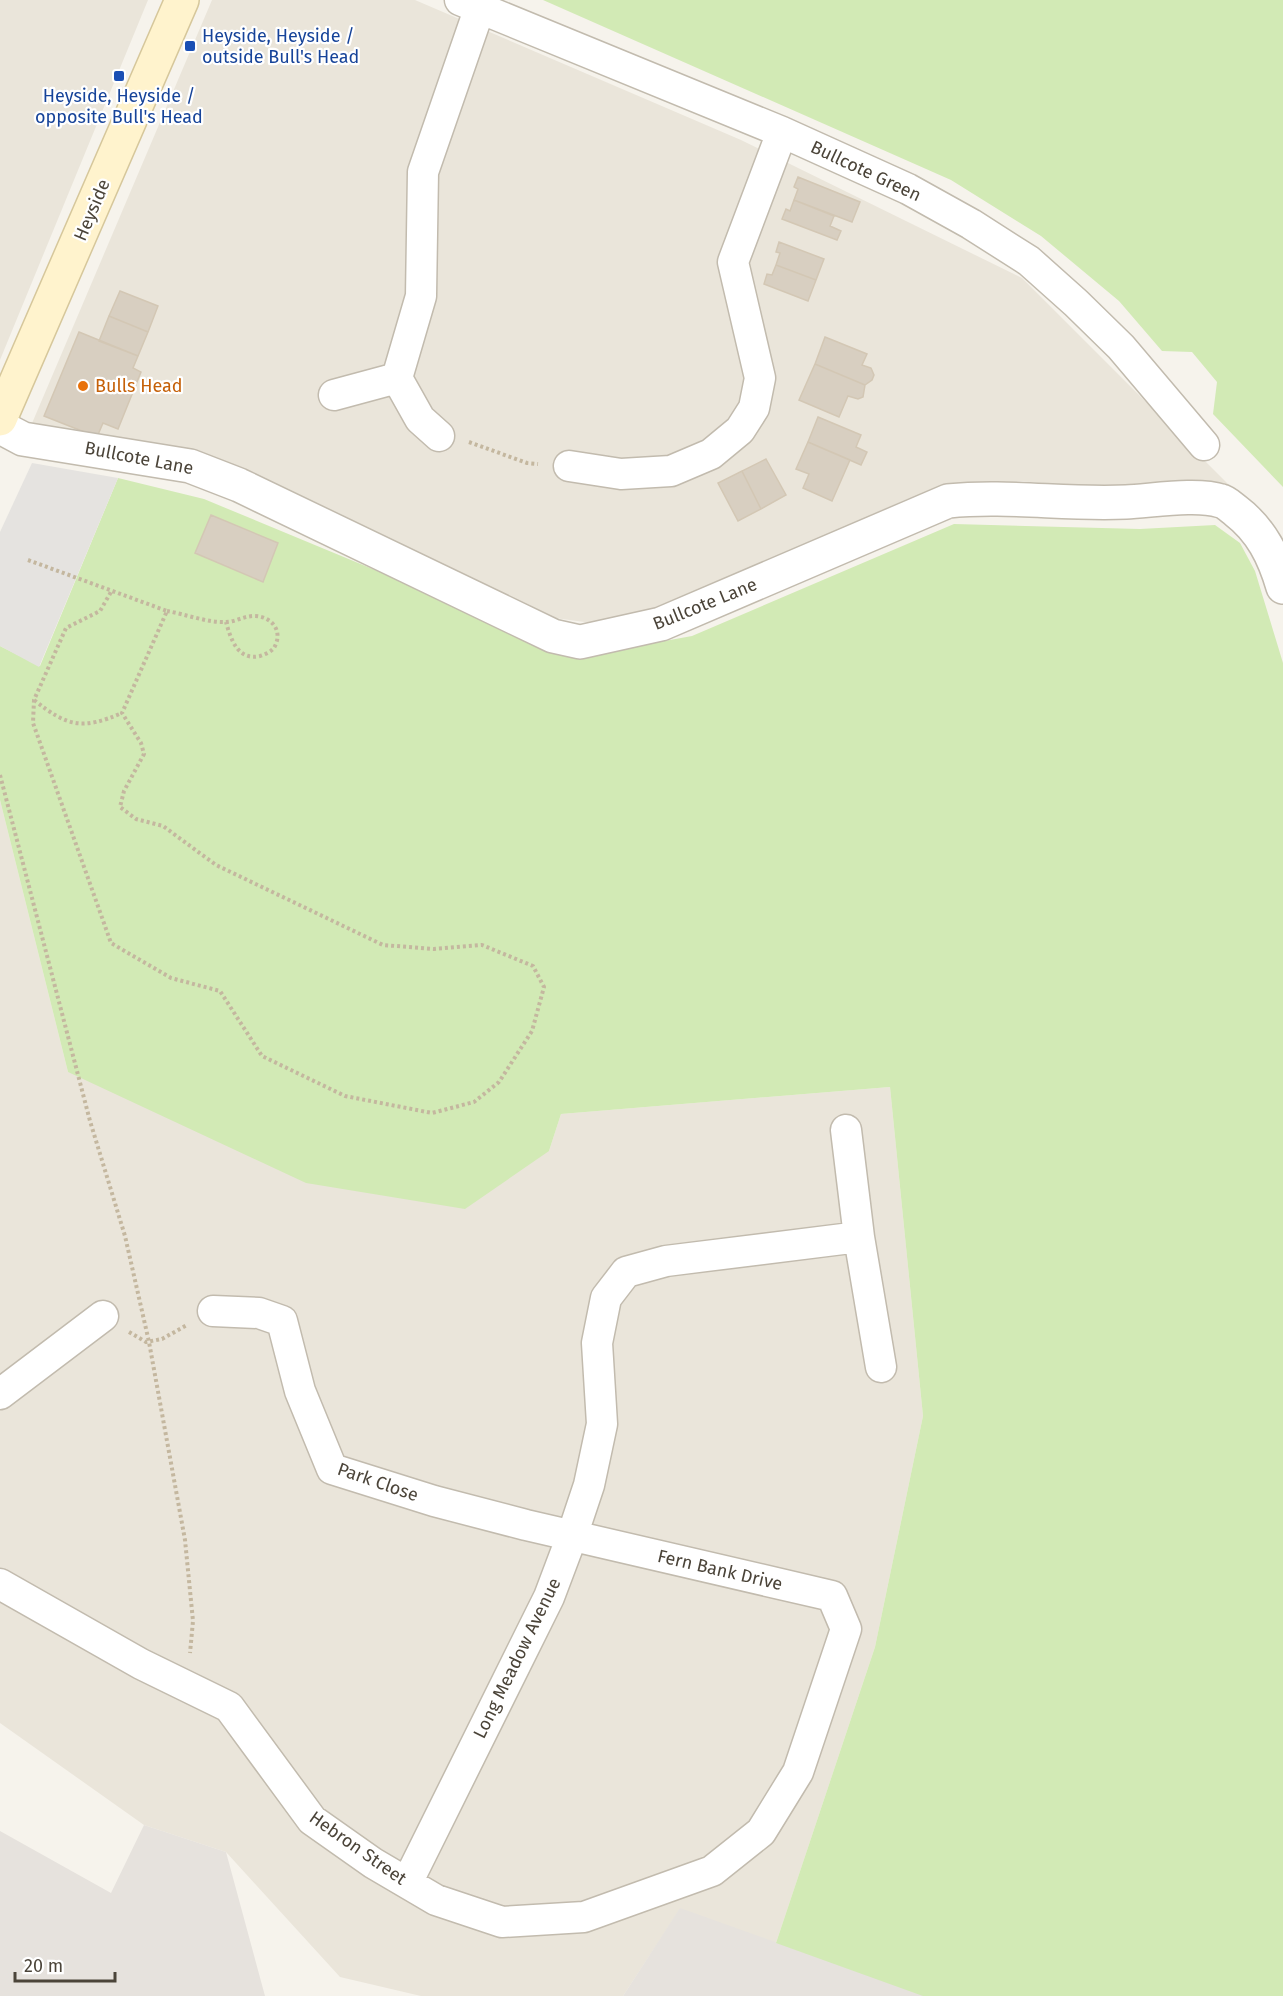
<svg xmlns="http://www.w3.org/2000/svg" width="1283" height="1996" font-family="'Fira Sans',sans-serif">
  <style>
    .residential { fill: #eae5da }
    .industrial { fill: #e6e2dd }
    .green { fill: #d2eab5 }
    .parking { fill: #e5e3e0 }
    .building { fill: #d8cfc1; stroke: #d3c7b4; stroke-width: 1.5 }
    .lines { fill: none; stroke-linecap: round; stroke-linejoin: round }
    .minor-casing { stroke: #c2bbae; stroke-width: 33 }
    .tertiary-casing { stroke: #c2bbae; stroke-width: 36 }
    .secondary-casing { stroke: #d6c79b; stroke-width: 36 }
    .path { stroke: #c4b79f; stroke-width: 4; stroke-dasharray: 3 3; stroke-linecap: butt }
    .minor { stroke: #fff; stroke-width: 30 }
    .tertiary { stroke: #fff; stroke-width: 33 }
    .secondary { stroke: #fff3cd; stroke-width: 33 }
    .transit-dot { fill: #1a4fb4; stroke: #fff; stroke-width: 2 }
    .food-dot { fill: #e8710a; stroke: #fff; stroke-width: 2 }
    .labels { text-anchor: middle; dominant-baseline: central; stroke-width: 4.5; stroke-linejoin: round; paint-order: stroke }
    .transit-label { font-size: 18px; fill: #164399; stroke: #fff; text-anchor: start }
    .street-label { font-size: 18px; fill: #4b4439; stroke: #fff }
    .food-label { font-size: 18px; fill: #c56008; stroke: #fff; text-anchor: start }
  </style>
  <rect width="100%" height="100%" fill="#f6f3ec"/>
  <!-- residential -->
  <path class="residential" d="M0,0H148L0,360Z
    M212,0H415L741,140L1022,278L1230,486L1090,490L1023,481L959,487L907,499L647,614L599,624L555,618L208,462L30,428Z
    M0,800L68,1072L549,1151L561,1114L890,1087L923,1416L875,1647L776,1943L680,1909L623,1996H421L340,1977L226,1852L144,1825L0,1723Z"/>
  <!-- industrial -->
  <path class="industrial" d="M144,1825L226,1852L265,1996H0V1831L111,1893Z
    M680,1908L926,1996H623Z"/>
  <!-- green -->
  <path class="green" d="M543,0H1283V487L1213,414L1217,382L1192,352L1162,351L1119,301L1041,236L951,180Z
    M118,478L204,499L582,656L692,636L954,524L1140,529L1215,525L1240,543L1255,571L1283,663V1996H923L776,1943L875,1647L923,1416L890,1087L561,1114L549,1151L465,1209L306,1183L68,1072L0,800V646L40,666Z"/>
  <!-- parking -->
  <path class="parking" d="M32,463L118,478L39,667L0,646V532Z"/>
  <!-- building -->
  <path class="building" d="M798,177L860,202L852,222L794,200L798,189L794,187Z
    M794,200L834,216L830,226L841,231L837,240L782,219L786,209L790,211Z
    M779,242L824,259L816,280L776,265L780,253L776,252Z
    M776,265L816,280L808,301L764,284L767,274L772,275Z
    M120,291L158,306L148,332L109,316Z
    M109,316L148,332L138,356L99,341Z
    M79,332L138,356L133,368L141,372L118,429L103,423L97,437L44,416Z
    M825,337L867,354L862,365L871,368L874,375L872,380L865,385L815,364Z
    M815,364L865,385L863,397L858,399L848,396L839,417L799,400Z
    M818,417L861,435L856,447L867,452L861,465L808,442Z
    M808,442L850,460L832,501L803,488L809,474L796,469Z
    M766,459L786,495L761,509L742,471Z
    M742,471L761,509L738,521L718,483Z
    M211,515L278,543L263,582L195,553Z"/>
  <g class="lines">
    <defs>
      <path id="minor" d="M460,0L782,132L908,189L971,224L1029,261L1076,303L1121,347L1204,445
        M397,378L420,419L439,436
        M334,395L397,378L421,296L423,172L479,10
        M569,466L621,474L671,471L711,454L740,430L754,408L760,378L733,262L782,132
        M846,1130L859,1237L881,1367
        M0,1394L103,1316
        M0,1584L141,1664L229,1707L312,1820L373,1863L436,1900L502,1922L584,1917L712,1871L761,1832L798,1772L846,1629L832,1596L526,1525L434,1501L332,1469L300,1391L282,1321L259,1313L213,1311
        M407,1883L549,1597L572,1536L589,1485L602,1424L597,1343L606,1298L626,1272L666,1261L859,1237"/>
      <path id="tertiary" d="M0,427L23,439L190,466L239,485L553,636L580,642L661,624L948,501C1008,495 1066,505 1126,502C1151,501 1197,493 1221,501C1226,502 1232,508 1236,511C1261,530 1274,556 1283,587"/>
      <path id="secondary" d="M0,419L182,0"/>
    </defs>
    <!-- minor casing -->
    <use href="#minor" class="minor-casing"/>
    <!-- tertiary casing -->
    <use href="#tertiary" class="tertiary-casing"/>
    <!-- secondary casing -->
    <use href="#secondary" class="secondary-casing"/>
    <!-- path -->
    <path class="path" d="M469,442L527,463L538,464
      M28,560L167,611L122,713L141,743L144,754L124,791L120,807L136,819L163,826L216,865L383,945L434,949L482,945L533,966L544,987L532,1031L499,1082L474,1102L432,1113L345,1096L262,1056L220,991L171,978L111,943L33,723L34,700L66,628L100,611L111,592
      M167,611C185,614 208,623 226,622C235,622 244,616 254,616C271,616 283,630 275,646C273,651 266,654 260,656C238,661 231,640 226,622
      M34,700C68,727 82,730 122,713
      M0,775L90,1121L125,1236L149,1342L185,1540L193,1621L190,1653
      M129,1332L146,1342L162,1339L187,1325"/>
    <!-- minor -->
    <use href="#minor" class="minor"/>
    <!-- tertiary -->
    <use href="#tertiary" class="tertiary"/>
    <!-- secondary -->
    <use href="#secondary" class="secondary"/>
  </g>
  <!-- markers -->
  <g class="transit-dot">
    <rect x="184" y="40" width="12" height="12" rx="3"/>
    <rect x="113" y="70" width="12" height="12" rx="3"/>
  </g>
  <circle class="food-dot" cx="83" cy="386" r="6"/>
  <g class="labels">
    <!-- transit labels -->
    <g class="transit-label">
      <text x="202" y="36">Heyside, Heyside /<tspan x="202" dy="21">outside Bull's Head</tspan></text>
      <text x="119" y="96" text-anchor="middle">Heyside, Heyside /<tspan x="119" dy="21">opposite Bull's Head</tspan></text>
    </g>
    <!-- street labels -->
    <g class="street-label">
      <text transform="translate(866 171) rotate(25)">Bullcote Green</text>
      <text transform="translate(92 210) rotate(-67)">Heyside</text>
      <text transform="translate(139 458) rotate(11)">Bullcote Lane</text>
      <text transform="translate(705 604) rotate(-22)">Bullcote Lane</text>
      <text transform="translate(378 1482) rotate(19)">Park Close</text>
      <text transform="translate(720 1570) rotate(13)">Fern Bank Drive</text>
      <text transform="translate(517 1658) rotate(-64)">Long Meadow Avenue</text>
      <text transform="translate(358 1848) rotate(35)">Hebron Street</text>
    </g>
    <!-- food labels -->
    <g class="food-label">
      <text x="95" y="386">Bulls Head</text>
    </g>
  </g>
  <!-- scale -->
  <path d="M15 1972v9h100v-9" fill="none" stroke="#4b4439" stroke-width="3"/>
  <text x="24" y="1972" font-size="18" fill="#4b4439" stroke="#ffffff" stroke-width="4.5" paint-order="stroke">20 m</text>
</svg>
